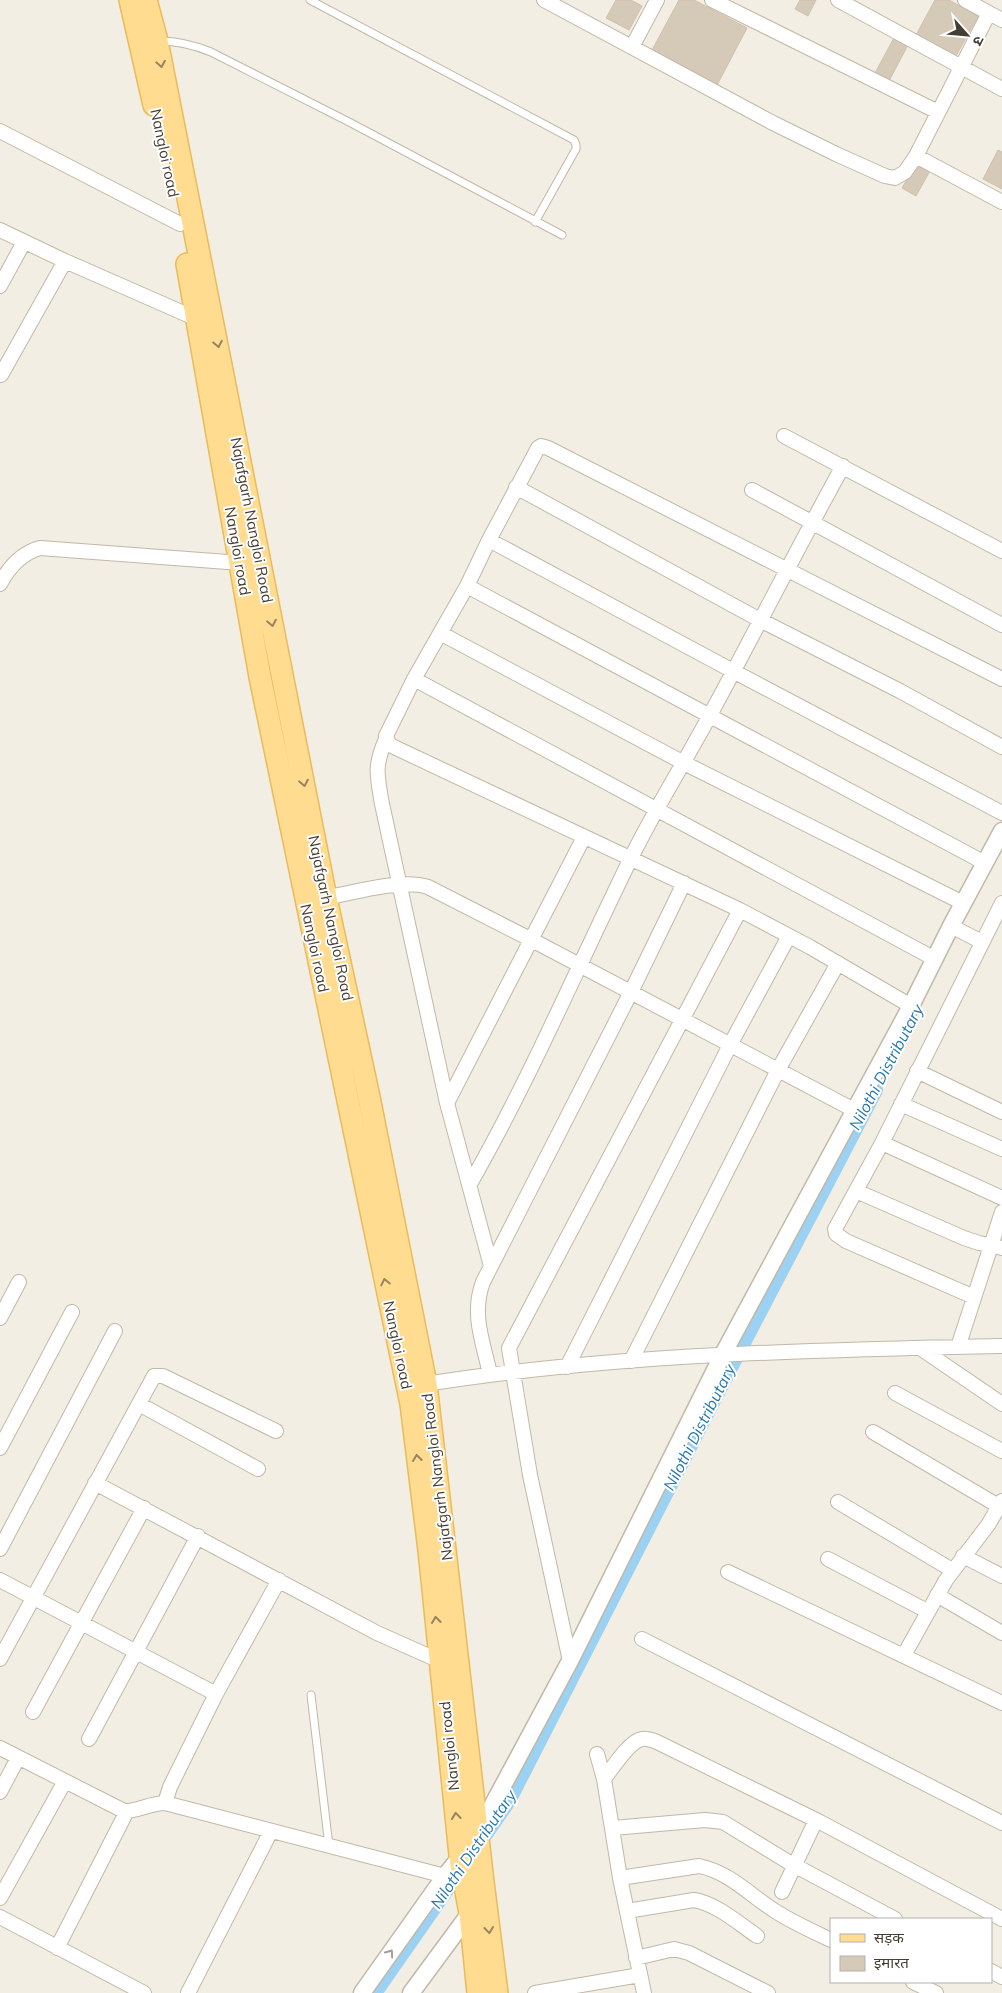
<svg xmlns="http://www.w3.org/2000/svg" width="1002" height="1993" font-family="Mulish,'Noto Sans Devanagari',sans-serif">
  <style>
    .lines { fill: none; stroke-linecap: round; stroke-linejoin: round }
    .canal { stroke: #9bd2f3; stroke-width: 16 }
    .building { fill: #d5c9b8; stroke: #d0c0ab }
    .service-casing { stroke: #c1b8a8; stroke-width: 9 }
    .minor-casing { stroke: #c1b8a8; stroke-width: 16 }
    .tertiary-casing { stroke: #c1b8a8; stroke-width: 19 }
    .primary-casing { stroke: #e9bb5b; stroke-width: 24 }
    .service { stroke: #fff; stroke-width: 7 }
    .minor { stroke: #fff; stroke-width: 14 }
    .tertiary { stroke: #fff; stroke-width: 16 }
    .primary { stroke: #ffdc90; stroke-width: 21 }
    .oneway { stroke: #99855d }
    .oneway2 { stroke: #a29e99 }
    .labels { text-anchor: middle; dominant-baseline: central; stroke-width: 4; stroke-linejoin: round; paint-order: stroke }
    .street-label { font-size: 15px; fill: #453d33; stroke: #fff }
    .water-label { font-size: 16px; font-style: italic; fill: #2778ad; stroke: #fff }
  </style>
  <rect width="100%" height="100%" fill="#f3eee3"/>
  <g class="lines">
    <!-- canal -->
    <path class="canal" d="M374,1993L508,1801L711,1404L875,1090"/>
  </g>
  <!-- building -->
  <path class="building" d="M616,0H631L642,6L629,30L606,18Z
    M679,0H694L747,28L716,87L651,52Z
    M800,0H816L808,16L795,9Z
    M935,0H949L978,16L956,56L916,35Z
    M895,36L909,43L889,81L875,73Z
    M998,150L1002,152V189L983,179Z
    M917,162L931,169L916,196L902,188Z"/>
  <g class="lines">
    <defs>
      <path id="service" d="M310,0L574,140L576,145V149L535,222
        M160,41C179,41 194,45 211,52L351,123L562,235
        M311,1695L329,1846"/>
      <path id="minor" d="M544,0L773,123L836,154L885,176L895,178L905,172L916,156L989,13
        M712,0L938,112
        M838,0L1002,89
        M965,0L1002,20
        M632,47L657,0
        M0,131L180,224
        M916,156L1002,202
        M0,230L65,261L197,319L202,317
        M0,286L24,242
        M1,375L65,261
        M784,436L1002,551
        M516,487L760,620L900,691L1002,747
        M752,490L1002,625
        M489,540L733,671L1002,813
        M0,584C9,567 22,553 40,548L241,563
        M467,586L985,863
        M440,633L684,763L963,903
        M414,679L935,959
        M386,739C374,766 377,775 382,804L447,1103L491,1266
        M319,899C350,894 399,878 428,887L532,940L854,1110
        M951,926L982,942
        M911,1006L810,947L740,910L394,747L389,744L386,736L414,679L467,586L489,540L538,448L541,446L548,448L1002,679
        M917,1071L1002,1112
        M447,1103L584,837
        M901,1104L1002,1149
        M882,1143L1002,1198
        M470,1184C530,1079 577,968 630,860C654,811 683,765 709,717C754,634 797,549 843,466
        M856,1191L964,1238L979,1243L1002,1248
        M974,1297L846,1241L836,1234L835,1229L882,1143L1002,903
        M0,1318L19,1282
        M958,1347L1002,1212
        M920,1348L1002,1404
        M631,1361L778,1070L838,963
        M567,1367L730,1045L789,936
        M490,1374C483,1342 471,1314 483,1282L631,992L684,883
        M426,1384C616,1354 810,1350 1002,1346
        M895,1393L1002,1451
        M139,1404L258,1469
        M873,1432L1002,1508
        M0,1448L72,1312
        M95,1483L377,1633L440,1661
        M838,1502L952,1570
        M0,1549L115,1331
        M963,1556L1002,1576
        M828,1559L927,1611
        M728,1572L1002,1703
        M0,1580L216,1694
        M937,1595L1002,1633
        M642,1639L1002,1823
        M904,1655L946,1580L988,1525L1002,1501
        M0,1659L154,1376H163L276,1431
        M570,1661L530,1475L509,1348L740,910
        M33,1712L144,1508
        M89,1739L198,1536
        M0,1748L124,1811C135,1812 151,1803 165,1803L445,1876
        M597,1754L604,1779L620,1878L644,1993
        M604,1779C612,1769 629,1741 642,1739C647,1738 652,1740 657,1742L820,1822L1002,1919
        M0,1792L18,1758
        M165,1803L170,1787L216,1694L279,1580
        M613,1828L705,1820L723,1822L790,1863L895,1919
        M620,1878L699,1866C729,1872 750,1895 775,1911C792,1922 812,1931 831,1940
        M782,1892L816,1820
        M0,1898L65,1781
        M627,1911L694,1900C717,1904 738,1923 757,1936
        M0,1917L144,1993
        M57,1948L127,1811
        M636,1958L674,1949L689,1953L768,1993
        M991,1971L1002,1977
        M913,1982L936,1993
        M188,1993L271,1831
        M535,1993L640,1975"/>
      <path id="tertiary" d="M477,1834L570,1661L722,1356L911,1006L951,926L1002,831
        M362,1993L445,1876L465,1851
        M411,1993L470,1913L475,1911"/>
      <path id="primary" d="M130,0L154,105
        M146,0L157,41L326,898L369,1097L426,1384L483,1882L497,1993
        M187,264L260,677L411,1404L429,1550L461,1865L470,1913L478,1993"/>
    </defs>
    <!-- service casing -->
    <use href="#service" class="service-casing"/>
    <!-- minor casing -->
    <use href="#minor" class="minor-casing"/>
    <!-- tertiary casing -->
    <use href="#tertiary" class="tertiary-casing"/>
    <!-- primary casing -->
    <use href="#primary" class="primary-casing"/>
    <!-- service -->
    <use href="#service" class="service"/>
    <!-- minor -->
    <use href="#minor" class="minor"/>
    <!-- tertiary -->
    <use href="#tertiary" class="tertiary"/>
    <!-- primary -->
    <use href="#primary" class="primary"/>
  </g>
  <!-- one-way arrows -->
  <defs><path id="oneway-chevron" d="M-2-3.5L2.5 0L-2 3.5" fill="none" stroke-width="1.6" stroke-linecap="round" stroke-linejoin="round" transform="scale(1.25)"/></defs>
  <g class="oneway">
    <use href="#oneway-chevron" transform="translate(161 64) rotate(80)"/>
    <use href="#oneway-chevron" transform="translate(218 344) rotate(79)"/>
    <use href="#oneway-chevron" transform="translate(272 623) rotate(79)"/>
    <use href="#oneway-chevron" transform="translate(304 783) rotate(79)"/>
    <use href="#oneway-chevron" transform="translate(385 1282) rotate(-102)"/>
    <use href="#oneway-chevron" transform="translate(417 1458) rotate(-97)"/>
    <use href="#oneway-chevron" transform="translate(436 1620) rotate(-96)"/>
    <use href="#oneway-chevron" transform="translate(456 1816) rotate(-96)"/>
    <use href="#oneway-chevron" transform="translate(489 1930) rotate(83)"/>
  </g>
  <use class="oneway2" href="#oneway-chevron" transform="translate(390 1953) rotate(-55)"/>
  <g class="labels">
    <!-- street labels -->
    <g class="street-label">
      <text transform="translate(165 153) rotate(78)">Nangloi road</text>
      <text transform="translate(252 520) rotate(79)">Najafgarh Nangloi Road</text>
      <text transform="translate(238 551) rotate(80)">Nangloi road</text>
      <text transform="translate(331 918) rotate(78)">Najafgarh Nangloi Road</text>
      <text transform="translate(315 948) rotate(78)">Nangloi road</text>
      <text transform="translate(398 1345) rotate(78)">Nangloi road</text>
      <text transform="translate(437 1477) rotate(-97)">Najafgarh Nangloi Road</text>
      <text transform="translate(449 1746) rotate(-96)">Nangloi road</text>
    </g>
    <!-- water labels -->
    <g class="water-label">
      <text transform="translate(886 1067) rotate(-62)">Nilothi Distributary</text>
      <text transform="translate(699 1427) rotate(-63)">Nilothi Distributary</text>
      <text transform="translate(473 1849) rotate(-56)">Nilothi Distributary</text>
    </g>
  </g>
  <!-- legend -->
  <rect x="830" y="1918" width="162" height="65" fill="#ffffff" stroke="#b5b1ad"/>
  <rect x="840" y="1934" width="25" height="8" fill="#ffdc90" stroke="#b5b1ad"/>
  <text x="874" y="1943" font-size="15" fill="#453d33">सड़क</text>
  <rect x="840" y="1956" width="25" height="15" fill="#d5c9b8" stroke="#b5b1ad"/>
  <text x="874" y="1968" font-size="15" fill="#453d33">इमारत</text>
  <!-- north arrow -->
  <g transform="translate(967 35) rotate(117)" stroke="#ffffff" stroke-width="4" paint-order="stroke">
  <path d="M0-4L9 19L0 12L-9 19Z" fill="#453d33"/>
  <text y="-8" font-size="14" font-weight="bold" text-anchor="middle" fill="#453d33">उ</text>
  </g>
</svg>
